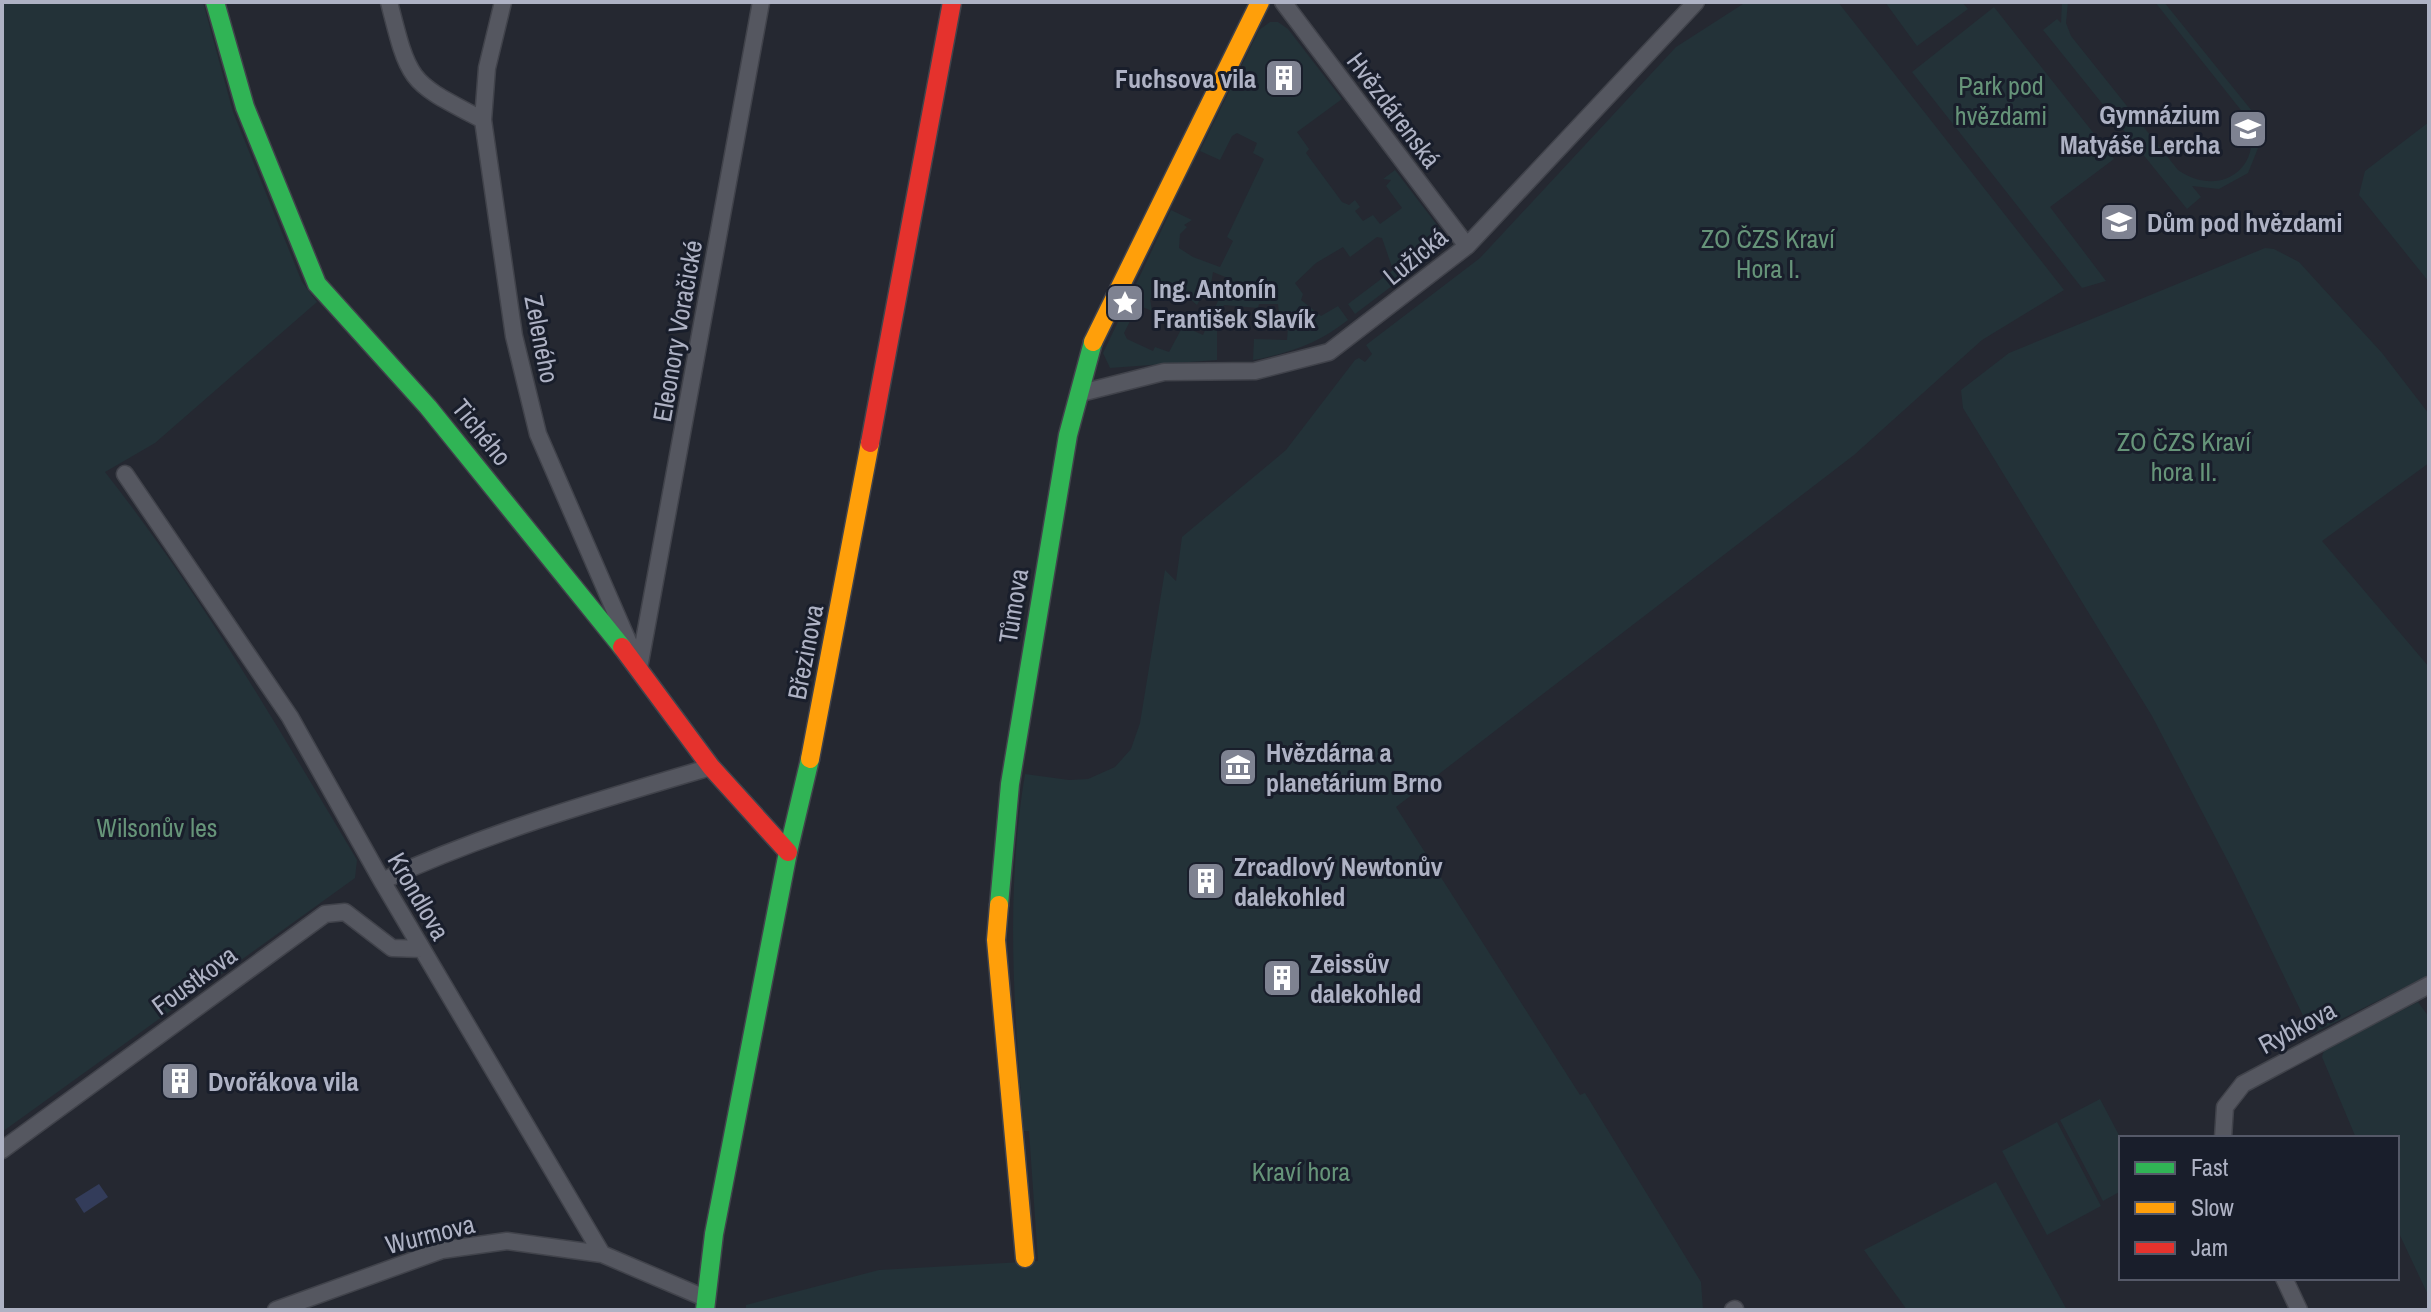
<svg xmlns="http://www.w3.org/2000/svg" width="2431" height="1312" font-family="'Archivo Narrow',sans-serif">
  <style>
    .green { fill: #233238 }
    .water { fill: #333c5a }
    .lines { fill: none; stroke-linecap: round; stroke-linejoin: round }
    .street-casing { stroke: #41434b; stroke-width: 19 }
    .fast-casing { stroke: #41434b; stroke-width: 21 }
    .slow-casing { stroke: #41434b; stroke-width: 21 }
    .jam-casing { stroke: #41434b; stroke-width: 21 }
    .street { stroke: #555760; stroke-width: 16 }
    .fast { stroke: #30b455; stroke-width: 18 }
    .slow { stroke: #ff9f0a; stroke-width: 18 }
    .jam { stroke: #e5322d; stroke-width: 18 }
    .labels { text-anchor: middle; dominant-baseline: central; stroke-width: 6; stroke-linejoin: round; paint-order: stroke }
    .poi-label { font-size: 26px; font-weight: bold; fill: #aeb2c4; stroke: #191e2b; text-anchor: start }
    .park-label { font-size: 26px; fill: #669479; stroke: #191e2b }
    .street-label { font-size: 26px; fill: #aeb2c4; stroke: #191e2b }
  </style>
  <rect width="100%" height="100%" fill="#252831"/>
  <!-- green -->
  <path class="green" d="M2,2H203L233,112L302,282L317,302L155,443L105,472C201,594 277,726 357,860L355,878L2,1132Z
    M1746,2H1838L2064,290L1982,340L1854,455L1396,807L1580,1095L1585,1093L1701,1282L1703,1310H746V1305L879,1270L1038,1261L1029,1131H1024C1014,1010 1005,894 1025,774L1069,780L1088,779L1115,767L1131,749L1140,723L1165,570L1176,581L1182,537L1286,450L1355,360L1359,358L1365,362L1372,354L1366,345L1480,258L1676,47Z
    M1885,2H1962L1968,9L1917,46Z
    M2062,2H2068L2066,23L2071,36L2178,170C2220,199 2265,168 2248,119L2155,2H2164L2252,111L2259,126L2260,143L2248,173L2219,189L2192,186L2201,197L2187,209L2043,30L2057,19L2061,23Z
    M1994,7L2114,159L2050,207L2106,281L2082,288L1912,72Z
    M1270,22H1278L1288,29L1342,99L1297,132L1309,149L1306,153L1342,202L1349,205L1355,200L1360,207L1355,211L1363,221L1373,215L1380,224L1402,208L1386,186L1391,180L1383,179L1395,170L1450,242L1355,314L1348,304L1393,270L1382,238L1377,237L1350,257L1343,247L1316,263L1295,283L1303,294L1301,300L1321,316L1338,306L1348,320C1319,343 1290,353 1253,360L1254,339L1287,340L1289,314L1279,313L1278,304H1259L1258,308L1224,305L1217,315V360L1110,368L1103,353L1125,307L1135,311L1124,333L1127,339L1153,351L1155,347L1169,352L1183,326L1203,335L1228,278L1213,272L1210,291L1205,290L1197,305L1182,292L1163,287L1150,299L1152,311L1128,301L1171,210L1192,220L1184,225L1187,227L1180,234L1179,248L1193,257L1220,267L1233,241L1227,237L1264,159L1253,153L1257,143L1237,133L1232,136L1220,160L1200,151L1259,30Z
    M2429,122V282L2359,195L2365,171Z
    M2265,248L2274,249L2299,262L2382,353L2429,414V463L2322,541L2429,667V975L2312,1034L2232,869L2152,716L1963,408L1961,390L2009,353Z
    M2418,1002L2429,1017V1297L2397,1229V1138H2356L2322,1057L2324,1050Z
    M2100,1099L2121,1139V1191L2103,1201L2060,1120Z
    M2057,1122L2101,1206L2047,1235L2002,1151Z
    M1996,1182L2067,1310H1907L1864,1250Z"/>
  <!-- water -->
  <path class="water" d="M99,1184L108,1197L84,1213L75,1199Z"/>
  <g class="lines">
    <defs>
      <path id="street" d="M389,2C410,85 409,81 483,120
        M503,2L487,68L483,120L514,336L538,434L631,648
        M1283,2L1467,246
        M1081,393L1164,372L1255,371L1329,352L1467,246L1696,2
        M125,474L290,717L382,881L602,1254
        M639,668L761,2
        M382,881C488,832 599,800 711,767
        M2223,1138L2225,1107L2243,1084L2429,985
        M2,1150L325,914L345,912L392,948L422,949
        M2284,1278L2299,1310
        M276,1310L442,1250L507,1241L602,1254L705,1298
        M1733,1310L1735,1309"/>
      <path id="fast" d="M215,2L245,107L317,284L428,407L622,647
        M999,905L1010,784L1068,435L1093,342
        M705,1310L714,1234L788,852L810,759"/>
      <path id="slow" d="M1093,342L1260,2
        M810,759L870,443
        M999,905L996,940L1025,1258"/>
      <path id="jam" d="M870,443L952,2
        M622,647L711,767L788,852"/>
    </defs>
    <!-- street casing -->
    <use href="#street" class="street-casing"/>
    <!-- fast casing -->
    <use href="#fast" class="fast-casing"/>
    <!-- slow casing -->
    <use href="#slow" class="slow-casing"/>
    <!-- jam casing -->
    <use href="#jam" class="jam-casing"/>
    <!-- street -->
    <use href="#street" class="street"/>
    <!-- fast -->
    <use href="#fast" class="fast"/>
    <!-- slow -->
    <use href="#slow" class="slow"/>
    <!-- jam -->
    <use href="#jam" class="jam"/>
  </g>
  <!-- icons -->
  <defs>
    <symbol id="building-square" viewBox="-11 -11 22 22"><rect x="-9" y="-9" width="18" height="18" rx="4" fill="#7e8291" stroke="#191e2b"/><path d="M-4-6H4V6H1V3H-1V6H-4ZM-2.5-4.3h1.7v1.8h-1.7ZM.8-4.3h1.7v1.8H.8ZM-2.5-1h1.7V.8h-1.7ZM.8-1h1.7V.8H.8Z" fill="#fff"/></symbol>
    <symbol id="school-square" viewBox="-11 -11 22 22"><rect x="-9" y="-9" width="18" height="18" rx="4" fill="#7e8291" stroke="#191e2b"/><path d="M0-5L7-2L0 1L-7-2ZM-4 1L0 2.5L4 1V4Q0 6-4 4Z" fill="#fff"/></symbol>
    <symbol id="sight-square" viewBox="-11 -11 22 22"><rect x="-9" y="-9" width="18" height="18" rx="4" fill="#7e8291" stroke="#191e2b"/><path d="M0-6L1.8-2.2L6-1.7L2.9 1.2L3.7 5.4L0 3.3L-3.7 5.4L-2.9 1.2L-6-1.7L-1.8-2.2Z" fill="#fff"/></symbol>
    <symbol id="museum-square" viewBox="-11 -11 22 22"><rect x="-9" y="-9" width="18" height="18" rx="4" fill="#7e8291" stroke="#191e2b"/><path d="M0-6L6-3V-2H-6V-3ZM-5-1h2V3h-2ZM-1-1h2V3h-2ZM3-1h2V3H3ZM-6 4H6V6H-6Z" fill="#fff"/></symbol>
  </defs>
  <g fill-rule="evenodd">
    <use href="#building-square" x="1262" y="56" width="44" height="44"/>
    <use href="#school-square" x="2226" y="107" width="44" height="44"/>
    <use href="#school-square" x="2097" y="200" width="44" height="44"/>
    <use href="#sight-square" x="1103" y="281" width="44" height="44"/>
    <use href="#museum-square" x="1216" y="745" width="44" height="44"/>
    <use href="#building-square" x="1184" y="859" width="44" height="44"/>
    <use href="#building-square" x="1260" y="956" width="44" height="44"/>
    <use href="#building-square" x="158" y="1059" width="44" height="44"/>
  </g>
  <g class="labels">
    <!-- poi labels -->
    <g class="poi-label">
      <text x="1256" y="78" text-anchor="end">Fuchsova vila</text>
      <text x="2220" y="114" text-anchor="end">Gymnázium<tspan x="2220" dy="30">Matyáše Lercha</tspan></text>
      <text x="2147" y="222">Dům pod hvězdami</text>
      <text x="1153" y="288">Ing. Antonín<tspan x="1153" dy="30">František Slavík</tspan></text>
      <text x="1266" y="752">Hvězdárna a<tspan x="1266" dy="30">planetárium Brno</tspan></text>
      <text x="1234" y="866">Zrcadlový Newtonův<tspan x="1234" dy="30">dalekohled</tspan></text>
      <text x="1310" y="963">Zeissův<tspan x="1310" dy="30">dalekohled</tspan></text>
      <text x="208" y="1081">Dvořákova vila</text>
    </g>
    <!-- park labels -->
    <g class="park-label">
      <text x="2001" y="85">Park pod<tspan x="2001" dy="30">hvězdami</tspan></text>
      <text x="1768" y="238">ZO ČZS Kraví<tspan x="1768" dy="30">Hora I.</tspan></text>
      <text x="2184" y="441">ZO ČZS Kraví<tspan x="2184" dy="30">hora II.</tspan></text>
      <text x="157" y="827">Wilsonův les</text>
      <text x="1301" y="1171">Kraví hora</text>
    </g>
    <!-- street labels -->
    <g class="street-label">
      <text transform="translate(1394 110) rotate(53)">Hvězdárenská</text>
      <text transform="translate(1415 256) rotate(-39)">Lužická</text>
      <text transform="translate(677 331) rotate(-80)">Eleonory Voračické</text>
      <text transform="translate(542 339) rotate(79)">Zeleného</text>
      <text transform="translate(482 432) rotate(51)">Tichého</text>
      <text transform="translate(1013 606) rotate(-81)">Tůmova</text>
      <text transform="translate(805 652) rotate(-79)">Březinova</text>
      <text transform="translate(419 896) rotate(60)">Krondlova</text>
      <text transform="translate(194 980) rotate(-36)">Foustkova</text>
      <text transform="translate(2297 1027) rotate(-28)">Rybkova</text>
      <text transform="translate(430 1234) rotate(-14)">Wurmova</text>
    </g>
  </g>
  <!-- border -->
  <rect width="2431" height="1312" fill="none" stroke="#aeb2c4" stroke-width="8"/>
  <!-- legend -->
  <rect x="2119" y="1136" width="280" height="144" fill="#191e2b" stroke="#555968" stroke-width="2"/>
  <rect x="2135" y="1162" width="40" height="12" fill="#30b455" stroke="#555968" stroke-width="2"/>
  <text x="2191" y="1176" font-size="24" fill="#aeb2c4">Fast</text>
  <rect x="2135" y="1202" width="40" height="12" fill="#ff9f0a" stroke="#555968" stroke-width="2"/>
  <text x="2191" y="1216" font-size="24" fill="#aeb2c4">Slow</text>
  <rect x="2135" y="1242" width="40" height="12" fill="#e5322d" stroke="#555968" stroke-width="2"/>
  <text x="2191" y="1256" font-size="24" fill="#aeb2c4">Jam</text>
</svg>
